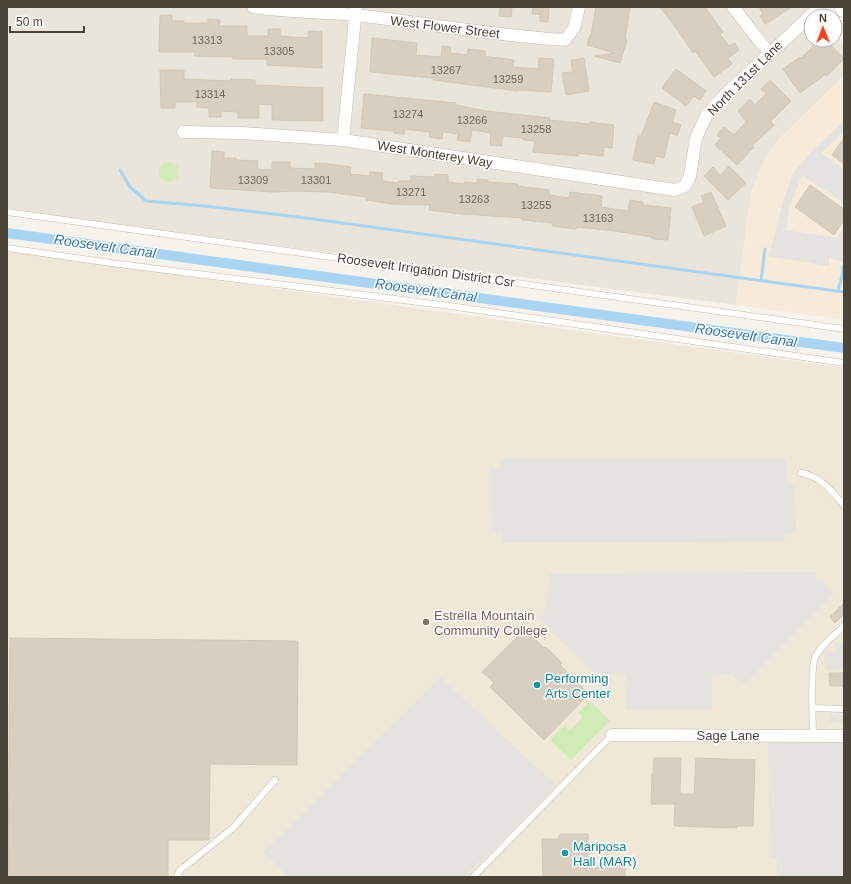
<svg xmlns="http://www.w3.org/2000/svg" width="851" height="884" font-family="Arial,sans-serif">
  <style>
    .residential { fill: #eae5da }
    .commercial { fill: #f7ead8 }
    .education { fill: #efe8d6 }
    .green { fill: #d2eab5 }
    .parking { fill: #e5e3e0 }
    .lines { fill: none; stroke-linecap: round; stroke-linejoin: round }
    .stream { stroke: #a9d4f2; stroke-width: 3 }
    .canal { stroke: #a9d4f2; stroke-width: 10 }
    .building { fill: #d8cfc1; stroke: #d3c7b4 }
    .service-casing { stroke: #c2bbae; stroke-width: 7 }
    .minor-casing { stroke: #c2bbae; stroke-width: 13 }
    .tertiary-casing { stroke: #c2bbae; stroke-width: 16 }
    .service { stroke: #fff; stroke-width: 6 }
    .minor { stroke: #fff; stroke-width: 12 }
    .tertiary { stroke: #fff; stroke-width: 15 }
    .education-dot { fill: #8d6e63; stroke: #fff; stroke-width: 1.5 }
    .culture-dot { fill: #0f9aa8; stroke: #fff; stroke-width: 1.5 }
    .labels { text-anchor: middle; dominant-baseline: central; stroke-width: 3; stroke-linejoin: round; paint-order: stroke }
    .number-label { font-size: 11px; fill: #6e675b }
    .street-label { font-size: 13px; fill: #4b4439; stroke: #fff }
    .education-label { font-size: 13px; fill: #785e54; stroke: #fff; text-anchor: start }
    .culture-label { font-size: 13px; fill: #0d838f; stroke: #fff; text-anchor: start }
    .water-label { font-size: 14px; font-style: italic; fill: #2e7ab2; stroke: #fff }
  </style>
  <rect width="100%" height="100%" fill="#f6f3ec"/>
  <!-- residential -->
  <path class="residential" d="M7,7H816L823,16H811V40H835V32L844,44V76L780,138L768,154L759,171L751,194L749,206L736,305L7,211Z"/>
  <!-- commercial -->
  <path class="commercial" d="M844,76V320L736,305L749,206L751,194L759,171L768,154L780,138Z"/>
  <!-- education -->
  <path class="education" d="M7,251L844,368V877H7Z"/>
  <!-- green -->
  <path class="green" d="M159 172a10 10 0 1 1 20 0a10 10 0 1 1-20 0Z
    M590,701L610,721L571,760L550,740L565,725L569,731L583,717L578,713Z"/>
  <!-- parking -->
  <path class="parking" d="M844,121V132L821,153L844,169V203L802,175L789,208L786,230L836,238L844,227V264L840,261L829,257V266L769,256L783,202L793,173L812,151Z
    M500,458H786L787,484H795L796,533H785L784,542L502,543V533L492,532L490,468L500,469Z
    M816,572V579L822,580L834,594L745,684L739,679L737,681L732,674L715,675L712,678V709H625L626,677L622,674H596L539,619L544,613L550,573Z
    M835,642H844V670H825L824,651H835Z
    M441,677L556,786L464,877H288L263,852Z
    M829,714H844V723H829Z
    M768,735L844,739V877H777V858H770Z"/>
  <g class="lines">
    <!-- stream -->
    <path class="stream" d="M120,170L130,187L146,201L205,206L306,218L844,292
      M761,281L765,249
      M838,291L842,276L843,266"/>
    <!-- canal -->
    <path class="canal" d="M7,233C286,270 565,312 844,348"/>
  </g>
  <!-- building -->
  <path class="building" d="M500,7H512L511,17L499,16Z
    M533,7H549L548,22L540,21V15L532,14Z
    M596,7H630L625,39L627,40L620,63L594,56L614,53L587,45L590,35L591,36Z
    M660,7H705L723,32L720,34L729,46L735,43L739,50L728,58L732,64L714,77L695,51L693,53L679,32Z
    M759,7H792L765,24L760,16L763,14Z
    M160,15H172V21H184V23H208V19L220,20L219,26H247V36H268V29H280V36L292,37L308,38L309,31L322,32V68L267,65V59H233V57L194,56L195,52H159Z
    M372,38L417,43L416,55L441,57L442,46L451,47L450,53L467,55L468,49L485,51V56L514,60L513,67L538,69L539,58L554,59L551,92L518,90V91L433,80V78L370,72Z
    M812,40H826L844,59L827,76L826,74L800,93L783,69L800,57L801,58L815,44Z
    M584,58L589,91L566,95L562,73L573,72L571,60Z
    M676,69L706,91L700,100L694,96L686,106L662,88Z
    M160,70H184V79L231,81V79L255,80V85L323,88V121L272,120V105L259,104V118H238V112L221,111V117H209V108L197,107V102H175V108H161Z
    M770,80L791,101L771,121L774,125L752,146L754,147L737,165L715,145L721,138L717,135L724,127L734,135L746,122L738,111L750,99L755,105L766,94L761,89Z
    M364,94L456,103V105L486,111L550,118L549,120L590,124V122L614,125L612,148L604,147L603,156L578,153V156L533,152L535,141L523,140V138L502,136V146L490,145L491,133L472,130L470,142L457,140L458,134L443,132L442,139L429,137L430,132L405,129L404,134L394,133V131L361,128Z
    M654,102L676,110L672,122L681,125L677,136L670,133L664,158L656,156L654,164L633,160L638,136H641Z
    M844,138V164L832,155Z
    M212,151L224,152V158H236V160L258,161L257,169L272,170V162H290V168L315,169V163L329,164L351,167L350,174L369,176L370,172L383,173L382,181L399,183V181H411V176L434,177L435,174L448,175V182L464,184V182L477,183V179L488,180V182L518,184V186L549,190V195L569,198L570,192L602,196L601,207L628,211L630,200L643,202V205L671,208L668,240L652,239V237L615,231L577,227L576,229L552,226L553,223L522,220V218L461,214L429,210L430,205L392,204L366,200V197L328,192L296,191L273,192L210,188Z
    M729,166L746,183L728,200L704,176L713,167L720,175Z
    M810,185L844,209V220L834,235L795,207Z
    M711,192L726,226L704,236L692,207L704,202L701,196Z
    M844,603V614L835,623L830,617Z
    M525,629L544,648L546,647L562,663L560,665L589,694L544,740L490,687L494,683L482,672Z
    M10,638L298,641L297,765L210,764L209,840H168V877H8Z
    M829,673H844V686H830Z
    M654,758H681L680,794H694L696,758L755,760L753,826H737V828L674,826L675,804H651L652,774H653Z
    M562,834H588V867H625V877H543L542,839H559V835Z"/>
  <g class="lines">
    <defs>
      <path id="service" d="M7,212L438,272L844,329
        M7,248L111,263L450,306L844,363
        M801,473C822,477 831,491 844,505
        M813,708L844,709
        M813,736C813,721 810,668 815,658C821,645 834,635 844,626
        M177,877L179,871L233,828L275,780
        M473,877L612,735"/>
      <path id="minor" d="M253,7C287,12 322,12 356,15C426,23 495,36 565,40L574,28L579,7
        M733,7L769,53
        M183,132L242,133L343,140L675,190L685,186L690,176L696,138L707,114L728,92L820,7
        M343,140L356,8
        M612,735L844,736"/>
      <path id="tertiary" d="M842,7L844,10"/>
    </defs>
    <!-- service casing -->
    <use href="#service" class="service-casing"/>
    <!-- minor casing -->
    <use href="#minor" class="minor-casing"/>
    <!-- tertiary casing -->
    <use href="#tertiary" class="tertiary-casing"/>
    <!-- service -->
    <use href="#service" class="service"/>
    <!-- minor -->
    <use href="#minor" class="minor"/>
    <!-- tertiary -->
    <use href="#tertiary" class="tertiary"/>
  </g>
  <!-- markers -->
  <circle class="education-dot" cx="426" cy="622" r="4"/>
  <g class="culture-dot">
    <circle cx="537" cy="685" r="4"/>
    <circle cx="565" cy="853" r="4"/>
  </g>
  <g class="labels">
    <!-- number labels -->
    <g class="number-label">
      <text x="207" y="40">13313</text>
      <text x="279" y="51">13305</text>
      <text x="446" y="70">13267</text>
      <text x="508" y="79">13259</text>
      <text x="210" y="94">13314</text>
      <text x="408" y="114">13274</text>
      <text x="472" y="120">13266</text>
      <text x="536" y="129">13258</text>
      <text x="253" y="180">13309</text>
      <text x="316" y="180">13301</text>
      <text x="411" y="192">13271</text>
      <text x="474" y="199">13263</text>
      <text x="536" y="205">13255</text>
      <text x="598" y="218">13163</text>
    </g>
    <!-- street labels -->
    <g class="street-label">
      <text transform="translate(445 27) rotate(7)">West Flower Street</text>
      <text transform="translate(745 78) rotate(-45)">North 131st Lane</text>
      <text transform="translate(435 154) rotate(9)">West Monterey Way</text>
      <text transform="translate(426 270) rotate(8)">Roosevelt Irrigation District Csr</text>
      <text x="728" y="735">Sage Lane</text>
    </g>
    <!-- education labels -->
    <g class="education-label">
      <text x="434" y="615">Estrella Mountain<tspan x="434" dy="15">Community College</tspan></text>
    </g>
    <!-- culture labels -->
    <g class="culture-label">
      <text x="545" y="678">Performing<tspan x="545" dy="15">Arts Center</tspan></text>
      <text x="573" y="846">Mariposa<tspan x="573" dy="15">Hall (MAR)</tspan></text>
    </g>
    <!-- water labels -->
    <g class="water-label">
      <text transform="translate(105 246) rotate(8)">Roosevelt Canal</text>
      <text transform="translate(426 290) rotate(8)">Roosevelt Canal</text>
      <text transform="translate(746 335) rotate(8)">Roosevelt Canal</text>
    </g>
  </g>
  <!-- border -->
  <rect width="851" height="884" fill="none" stroke="#4b4439" stroke-width="16"/>
  <!-- north arrow -->
  <g transform="translate(823 28)"><circle r="19" fill="#ffffff" stroke="#b7b4b0"/>
  <path d="M0-3L7 15L0 10L-7 15Z" fill="#fc3f1d"/>
  <text y="-6" font-size="11" font-weight="bold" text-anchor="middle" fill="#4b4439">N</text>
  </g>
  <!-- scale -->
  <path d="M10 26v6h74v-6" fill="none" stroke="#4b4439" stroke-width="2"/>
  <text x="16" y="26" font-size="12" fill="#4b4439" stroke="#ffffff" stroke-width="3" paint-order="stroke">50 m</text>
</svg>
